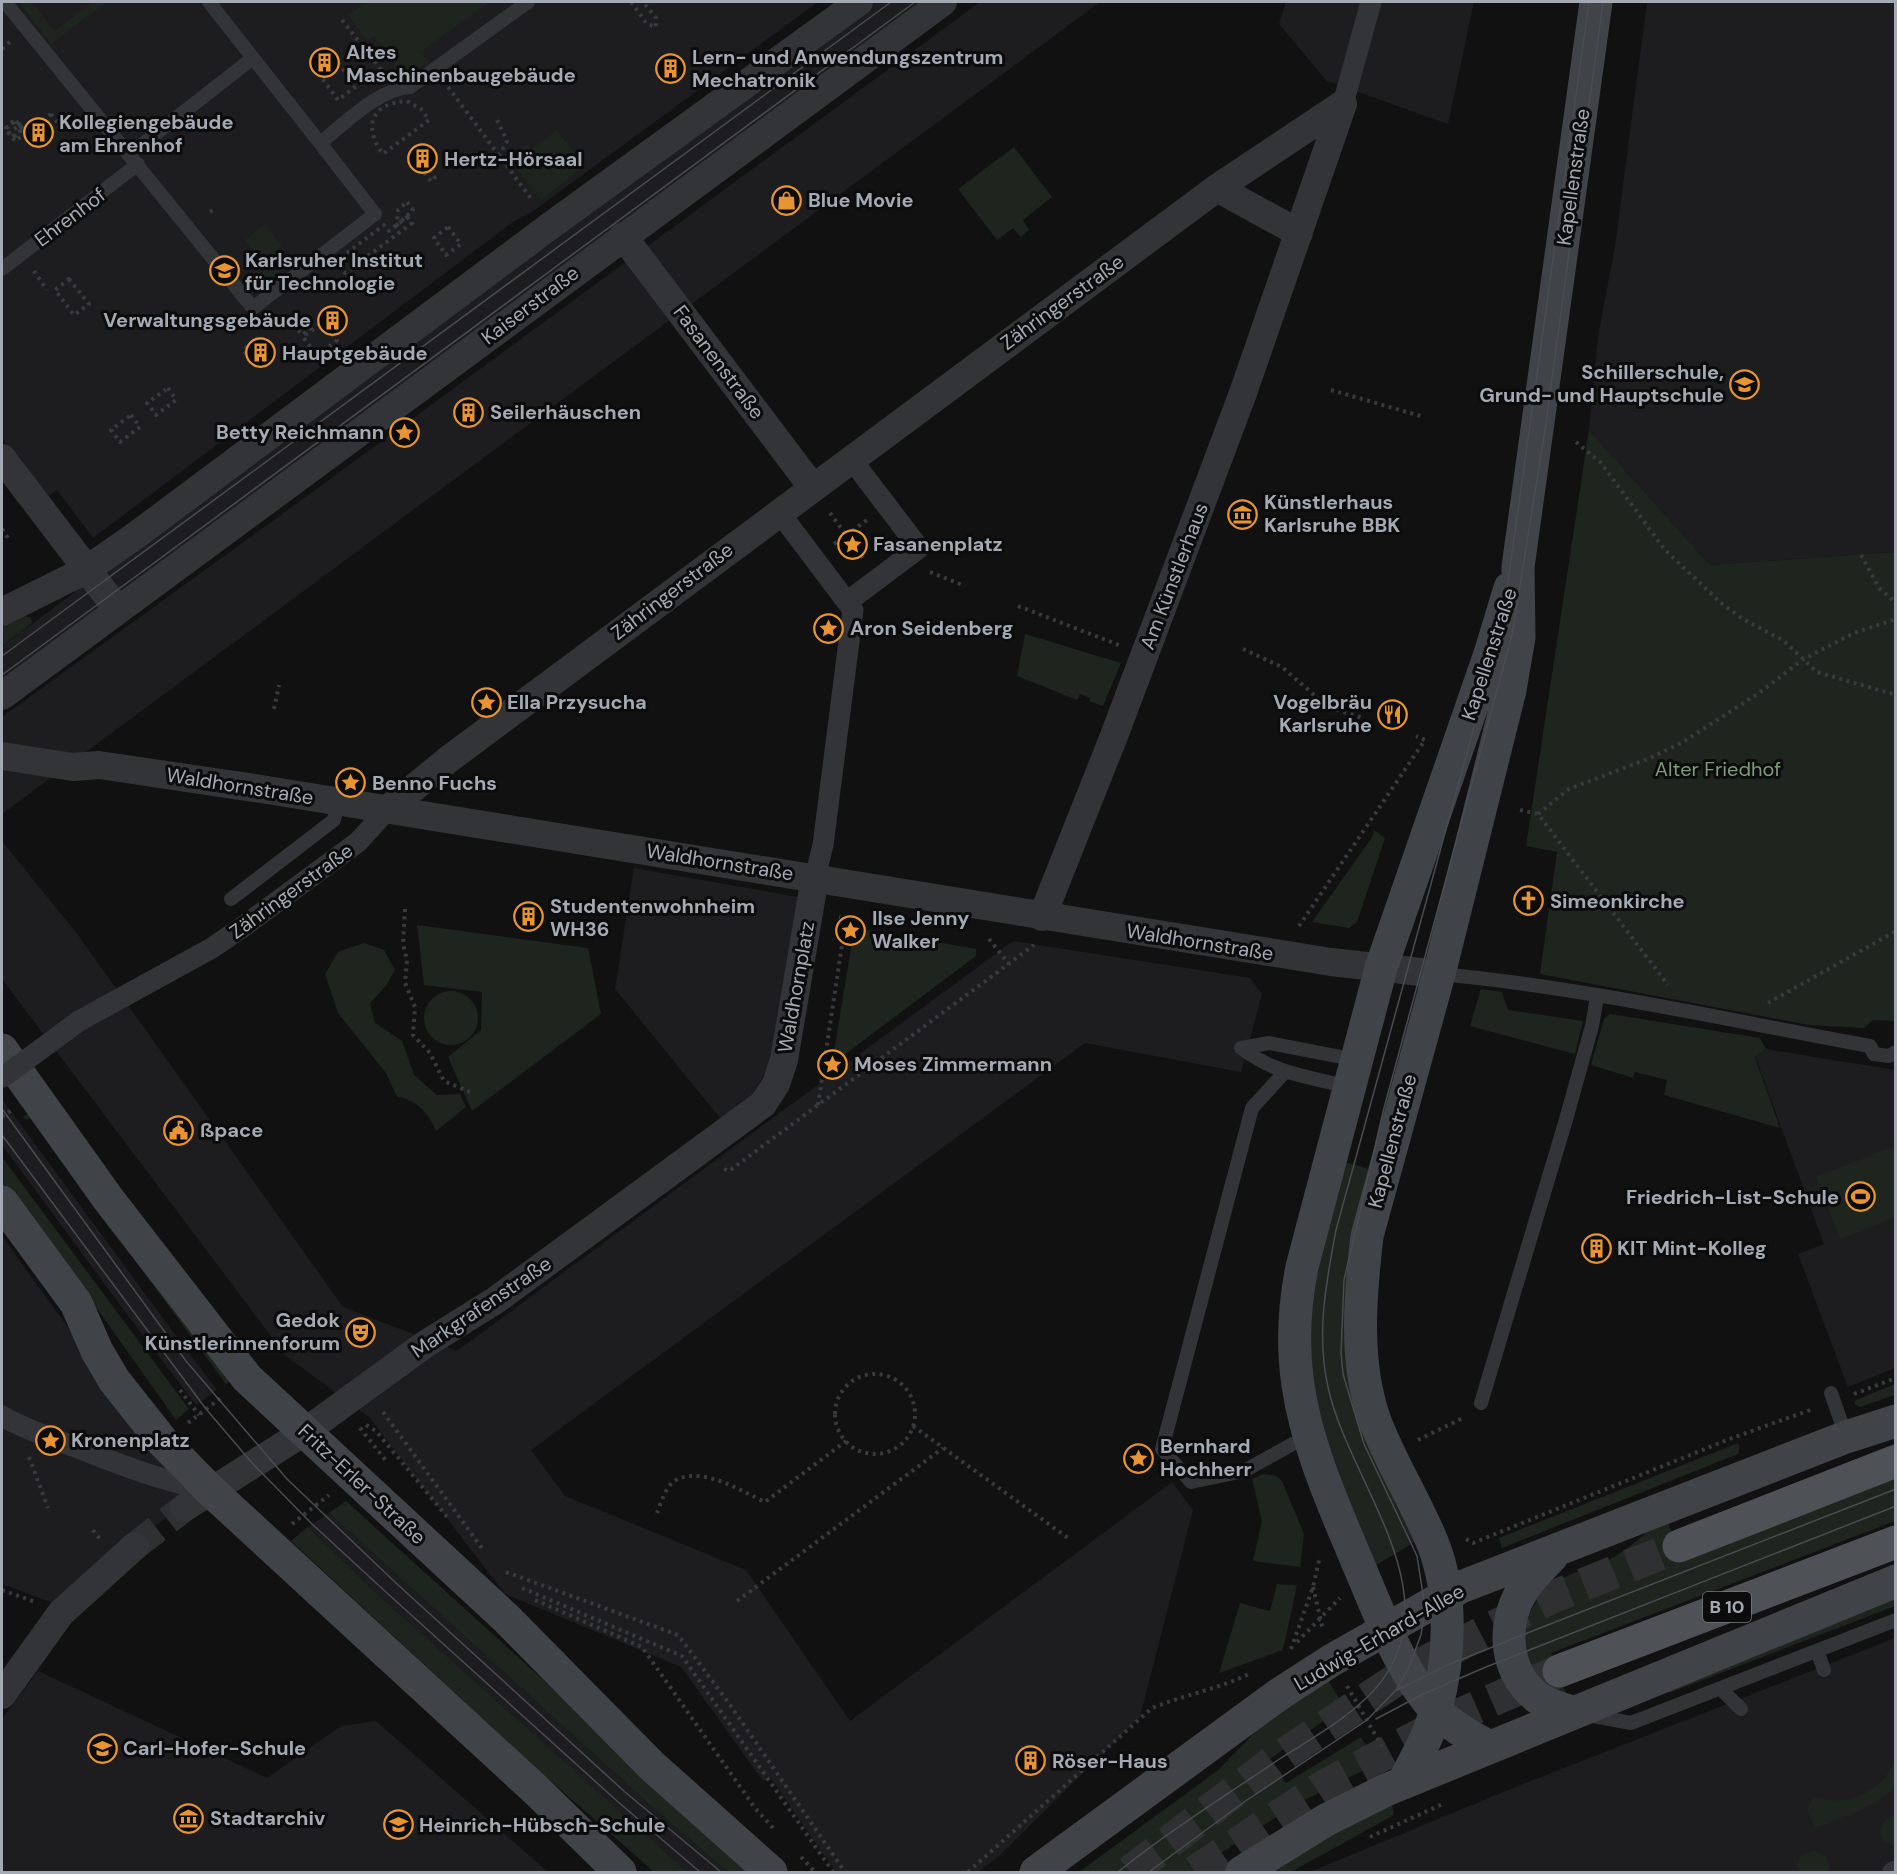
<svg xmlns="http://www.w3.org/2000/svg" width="1897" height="1874" font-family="'DM Sans',sans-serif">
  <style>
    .built { fill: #1d1d1f }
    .green { fill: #1d251e }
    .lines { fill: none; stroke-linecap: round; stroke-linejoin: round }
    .minor-tunnel { stroke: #2e3032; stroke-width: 28; stroke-dasharray: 28 14; stroke-linecap: butt }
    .primary-tunnel { stroke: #2e3032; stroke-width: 33; stroke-dasharray: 33 16; stroke-linecap: butt }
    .path { stroke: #383b3e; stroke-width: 4; stroke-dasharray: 3 4.5; stroke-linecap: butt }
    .service { stroke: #323437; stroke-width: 14 }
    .pedestrian { stroke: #323437; stroke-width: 21 }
    .minor { stroke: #323437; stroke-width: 28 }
    .secondary { stroke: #404347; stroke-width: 33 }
    .primary { stroke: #4e5156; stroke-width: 33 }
    .tram { stroke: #494c50; stroke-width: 1.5 }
    .path-bridge { stroke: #383b3e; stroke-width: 4; stroke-dasharray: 3 4.5; stroke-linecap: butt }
    .pedestrian-bridge { stroke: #323437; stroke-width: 21 }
    .labels { text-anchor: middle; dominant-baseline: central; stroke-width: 6; stroke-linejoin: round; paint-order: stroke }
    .shield { fill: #0c0c0d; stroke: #767b81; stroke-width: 1.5 }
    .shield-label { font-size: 18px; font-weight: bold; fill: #a3aab3 }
    .poi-label { font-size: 20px; font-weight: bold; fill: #a3aab3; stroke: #0c0c0d; text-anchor: start }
    .street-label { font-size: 20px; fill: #a3aab3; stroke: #0c0c0d }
    .park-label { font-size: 20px; fill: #7d9d7a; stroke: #0c0c0d }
  </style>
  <rect width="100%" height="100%" fill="#111112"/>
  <!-- built -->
  <path class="built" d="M2,2H818L532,212L513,222L93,538L57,490L46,498L2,439Z
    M873,2H926L2,685V646Z
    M980,2H1100L2,814V717L307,496Z
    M1286,2H1474L1448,124L1327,81L1279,24Z
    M1647,2H1895V552L1710,565L1589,430L1598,337L1615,246Z
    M2,841L78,935L343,1307L457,1351L1013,941L1250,978L1262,994L1241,1072L1085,1043L531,1450L565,1496L746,1570L850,1721L1172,1482L1193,1510L1140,1717L998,1857L978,1872H836L770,1777L763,1781L681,1667L505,1594L369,1417L286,1356L2,979Z
    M634,868L803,898L775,1055L751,1098L720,1118L615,989Z
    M1766,1049L1895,1070V1368L1848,1387L1798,1254L1824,1244L1755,1056Z
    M2,1099L165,1321L217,1390L196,1405L123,1309L2,1145Z
    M2,1236L191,1498L56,1604L2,1584Z
    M329,1513L651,1806L728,1872H686L612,1806L375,1592L308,1527Z
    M1895,1638V1872H1310L1508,1790Z
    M38,1671L267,1778L341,1726L376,1721L548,1872H2V1719Z"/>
  <!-- green -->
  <path class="green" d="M19,2H32L54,31L93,2H107L51,44Z
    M367,2H489L421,52L429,63L409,73L397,67L374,36L367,41L348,16Z
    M557,130L584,166L541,200L508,158L528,144L532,149Z
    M1014,147L1052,197L1023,220L1029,230L1021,237L1013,228L997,240L958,189Z
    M265,224L282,246L275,252L287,267L266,284L248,261L256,254L245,240Z
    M1589,430L1710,565L1895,552V1021L1873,1020L1864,1028L1809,1025L1540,974L1557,852L1526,846Z
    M19,616L31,617L32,623L2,646V626Z
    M1025,634L1121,663L1103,706L1089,701L1090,698L1080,694L1077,700L1017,676Z
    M1374,830L1385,838L1357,922L1349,928L1312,922L1373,836Z
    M417,925L588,948L601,1014L472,1111L448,1057L481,1030L482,992L424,985Z
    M863,929L976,949V956L844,1055L834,1052L853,936L856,930Z
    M364,943L384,950L395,970L386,986L370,1003L375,1023L402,1041L414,1075L437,1095L460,1094L466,1107L436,1131C429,1114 417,1099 397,1097L386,1073L338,1013L325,974L338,952Z
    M1481,989L1502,992L1508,1010L1583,1021L1575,1054L1470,1026Z
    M424 1018a27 27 0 1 1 54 0a27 27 0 1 1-54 0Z
    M1610,1014L1760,1038L1766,1049L1755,1057L1780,1128L1664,1095L1667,1080L1635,1072L1633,1078L1591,1065L1604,1019Z
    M33,1110L232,1380L226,1384L30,1118L26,1120L23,1117Z
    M1895,1146V1217L1840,1239L1816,1177Z
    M2,1157L189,1409L176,1420L86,1293L2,1185Z
    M1344,1162L1369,1169L1350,1297L1420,1539L1376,1565L1329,1451L1317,1404L1308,1333L1314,1275Z
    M1895,1384V1395L1860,1407L1854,1404L1856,1400Z
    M1738,1443L1740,1446L1738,1454L1502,1548L1499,1538Z
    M1263,1474L1276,1476L1282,1481L1304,1534L1300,1567L1253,1561L1262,1521L1252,1479Z
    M1895,1476V1521L1551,1653L1566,1694L1551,1693C1544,1684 1534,1674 1529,1664C1512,1633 1535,1592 1563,1578C1578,1570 1595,1567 1610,1559C1631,1549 1646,1530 1666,1518L1683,1559Z
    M346,1501L755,1872H728L651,1806L329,1513Z
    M308,1527L375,1592L687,1872H654L535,1767L291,1541Z
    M1277,1584L1297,1585L1283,1650L1219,1673L1240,1603L1270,1611Z
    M1895,1592V1606L1672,1692H1665Z
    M1328,1680L1344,1706L1270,1759L1286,1783L1361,1737L1377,1763L1293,1806L1192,1872H1079L1217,1771L1260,1727Z
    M1895,1759V1786C1873,1809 1844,1817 1814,1828L1807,1810L1813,1798C1847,1806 1882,1794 1895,1759Z
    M1392,1805L1394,1815L1291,1872H1270L1354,1821Z
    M1895,1815H1896L1895,1847L1884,1841L1880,1832L1886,1819Z
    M1813,1850L1826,1856L1830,1866L1828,1872H1799L1797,1866L1800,1857Z"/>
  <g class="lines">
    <!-- minor-tunnel -->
    <path class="minor-tunnel" d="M135,1546L184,1508"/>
    <!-- primary-tunnel -->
    <path class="primary-tunnel" d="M1130,1872L1274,1761L1412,1669L1550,1598L1679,1546
      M1195,1872L1324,1786L1452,1718L1559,1671"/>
    <!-- path -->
    <path class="path" d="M631,2L647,24L656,27V18L643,2
      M342,20L382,71
      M2,49L11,41
      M333,57L356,86L338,100L316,70Z
      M458,78L470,83
      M448,87L533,201
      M407,101L421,109L429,120L383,154C362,126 372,103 407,101Z
      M51,114L60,126L34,145L26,133Z
      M497,120L507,141L499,156
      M16,121L26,133L15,141L6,128Z
      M7 129a7 7 0 1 1 14 0a7 7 0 1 1-14 0Z
      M20,125L23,129L12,137L9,133Z
      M425,164L435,178L431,181L420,167Z
      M407,202L413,210L397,225L398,210Z
      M210,212L213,210
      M407,217L412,223L345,273L336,261L384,225L389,231Z
      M448,227L461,244L446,255L434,238Z
      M34,271L47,290
      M69,279L89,304L74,315L55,290Z
      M300,315L310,329L302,335L291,321Z
      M323,322L337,340L317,356L303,337Z
      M253,342L264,358L255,365L243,350Z
      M168,388L176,400L156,415L147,403Z
      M1331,390L1424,417
      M131,415L140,427L120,442L111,430Z
      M1576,442L1601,463L1665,550L1721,603L1743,619L1784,641L1817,672L1896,695
      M830,513L863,558
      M2,529L8,538
      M834,544L867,520
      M1861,555L1879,588L1896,603
      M930,572L965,586
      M1018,606L1119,645
      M1243,649L1282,667L1328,707L1363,718
      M274,709L279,685
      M1520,810L1538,814L1668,985
      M1538,814L1569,789L1650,758L1683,742L1759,693L1802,660L1827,647L1854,633L1896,619
      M405,909L403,944L407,960L405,983L415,1007L413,1035L430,1053L444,1081L472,1093
      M847,919L856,930
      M1299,926L1425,740L1416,736
      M989,939L1009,964
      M1768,1003L1896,931
      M824,1065L835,1068L840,1054
      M818,1105L846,918L839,917
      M724,1169L729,1171L1034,945
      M835 1414a40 40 0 1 1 80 0a40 40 0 1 1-80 0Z
      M180,1390L199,1415
      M1854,1394L1896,1378
      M383,1412L484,1551
      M188,1423L222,1397
      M366,1425L376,1431L448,1518
      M913,1426L1068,1538
      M360,1428L387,1462
      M1418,1440L1465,1417
      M29,1457L48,1508
      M657,1513C661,1503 666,1485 676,1480C703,1466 741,1491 765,1502L846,1441
      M292,1524L329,1495
      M93,1530L100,1539
      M1466,1539L1473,1543L1732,1438L1813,1409
      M506,1572L678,1635L728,1702L845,1872
      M1313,1587L1323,1630
      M522,1588L682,1656L833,1872
      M2,1590L35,1602
      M535,1600L642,1647L755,1808L773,1828
      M737,1601L943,1448
      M1297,1642L1340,1598
      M1291,1649L1313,1587L1320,1556
      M1347,1686L1384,1750
      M1370,1837L1445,1803
      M801,1857L815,1872
      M968,1872L1152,1708C1184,1695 1218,1689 1249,1674"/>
    <!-- service -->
    <path class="service" d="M5,2L253,308L375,214L320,143
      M209,2L253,58
      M130,154L253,58L320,143C346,123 376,90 410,87L528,2
      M2,269L138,164
      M231,899L334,820L338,801
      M1439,974C1583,987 1727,1020 1870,1046L1874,1054L1889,1056L1896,1052
      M1284,1073L1252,1108L1162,1449L1191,1482L1244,1471L1309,1435
      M1349,1087C1307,1076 1277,1075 1241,1048L1269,1043L1357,1060
      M1831,1393L1846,1436
      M1481,1403L1565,1123L1592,1026L1597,997
      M1817,1651L1824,1670
      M1720,1688L1741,1709
      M1588,1715L1631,1723L1896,1620"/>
    <!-- pedestrian -->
    <path class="pedestrian" d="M1343,104L1371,2
      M779,512L853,610L823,845L815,877
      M847,602L919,548L852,460
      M244,926L358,842L388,809
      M2,1416C26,1430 52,1438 78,1448C121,1465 164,1482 210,1490
      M1893,1872L1896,1871"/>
    <!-- minor -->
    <path class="minor" d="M1217,188L1299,233
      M623,236L813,488
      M2,458L118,610
      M2,612L86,570L135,536L550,226L859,2
      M2,696L943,2
      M2,756L73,767L99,765L261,789L1331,962L1439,974
      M388,809L449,759L1217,188L1343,104
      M1042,917L1114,736L1243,393L1343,104
      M184,1508L306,1431L424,1345L496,1300L763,1104L776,1084L784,1060L815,877
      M2,1695L61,1613L135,1546"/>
    <!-- secondary -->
    <path class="secondary" d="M2,1050L109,1200L247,1378L507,1619L652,1766L771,1872
      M2,1202L76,1303L97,1351L114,1380L163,1442L210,1490L536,1790L620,1872
      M1552,1556C1544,1565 1534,1574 1527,1584C1501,1618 1502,1671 1538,1698C1548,1706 1561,1708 1573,1712
      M1488,1746C1470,1736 1451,1726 1436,1710C1401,1674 1379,1612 1359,1566C1335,1508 1307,1448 1298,1385C1292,1345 1294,1307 1302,1267L1381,968L1490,654L1510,588
      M1403,1783C1415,1760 1430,1735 1436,1709C1450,1657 1453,1595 1433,1544C1416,1502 1391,1463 1375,1421C1354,1362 1360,1297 1367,1236L1439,974L1510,690L1519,637L1518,567L1596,2
      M1036,1872L1278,1695L1332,1660L1461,1587L1846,1437L1896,1421
      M1242,1872L1326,1820L1386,1790L1896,1581"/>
    <!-- primary -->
    <path class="primary" d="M1679,1546L1896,1461
      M1559,1671L1896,1542"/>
    <!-- tram -->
    <path class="tram" d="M2,656L891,2
      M2,675L915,2
      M2,1109L186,1361L287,1479L397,1584L625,1792L721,1872
      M2,1135L206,1409L253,1464L312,1524L387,1593L617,1801L700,1872
      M1397,1690L1445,1666L1540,1628L1896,1489
      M1376,1719L1423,1694L1486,1667L1896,1506
      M1118,1872C1169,1831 1226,1795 1281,1758C1314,1737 1350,1717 1376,1688C1456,1595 1348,1482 1328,1387C1316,1334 1326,1283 1336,1230L1479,709L1507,589L1589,2
      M1149,1872L1244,1802L1367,1720L1396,1690L1408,1669L1421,1635L1425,1607L1417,1556L1364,1444L1343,1374L1341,1353L1344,1280L1384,1108L1512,635L1545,430L1603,2"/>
    <!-- path-bridge -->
    <path class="path-bridge" d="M2,1117L13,1109"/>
    <!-- pedestrian-bridge -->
    <path class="pedestrian-bridge" d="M3,1077L79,1021L212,948L244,926"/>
  </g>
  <!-- icons -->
  <defs>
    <symbol id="building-ring" viewBox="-11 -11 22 22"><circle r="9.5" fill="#0c0c0d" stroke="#e99432" stroke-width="1.5"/><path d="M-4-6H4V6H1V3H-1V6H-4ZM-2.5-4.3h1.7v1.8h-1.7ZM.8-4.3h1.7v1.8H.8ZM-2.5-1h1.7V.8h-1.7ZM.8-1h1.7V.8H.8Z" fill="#e99432"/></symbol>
    <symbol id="shop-ring" viewBox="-11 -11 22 22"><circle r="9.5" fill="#0c0c0d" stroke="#e99432" stroke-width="1.5"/><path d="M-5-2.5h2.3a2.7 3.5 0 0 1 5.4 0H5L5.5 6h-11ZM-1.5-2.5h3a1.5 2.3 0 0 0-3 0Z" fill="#e99432"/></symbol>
    <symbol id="university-ring" viewBox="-11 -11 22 22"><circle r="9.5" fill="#0c0c0d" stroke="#e99432" stroke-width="1.5"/><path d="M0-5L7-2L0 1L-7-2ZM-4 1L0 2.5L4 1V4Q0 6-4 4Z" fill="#e99432"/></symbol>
    <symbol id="school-ring" viewBox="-11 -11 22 22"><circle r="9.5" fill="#0c0c0d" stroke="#e99432" stroke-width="1.5"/><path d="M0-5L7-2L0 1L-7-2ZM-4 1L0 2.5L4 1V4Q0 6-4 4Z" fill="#e99432"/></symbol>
    <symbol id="sight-ring" viewBox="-11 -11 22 22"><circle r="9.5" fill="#0c0c0d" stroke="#e99432" stroke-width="1.5"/><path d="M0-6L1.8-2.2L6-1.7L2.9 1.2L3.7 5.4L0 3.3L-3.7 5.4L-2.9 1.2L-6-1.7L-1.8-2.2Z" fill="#e99432"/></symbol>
    <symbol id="museum-ring" viewBox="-11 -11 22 22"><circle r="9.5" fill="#0c0c0d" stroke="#e99432" stroke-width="1.5"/><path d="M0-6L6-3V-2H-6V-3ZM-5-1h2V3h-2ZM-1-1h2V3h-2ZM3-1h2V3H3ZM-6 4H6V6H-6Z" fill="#e99432"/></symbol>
    <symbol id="restaurant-ring" viewBox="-11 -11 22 22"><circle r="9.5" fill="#0c0c0d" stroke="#e99432" stroke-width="1.5"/><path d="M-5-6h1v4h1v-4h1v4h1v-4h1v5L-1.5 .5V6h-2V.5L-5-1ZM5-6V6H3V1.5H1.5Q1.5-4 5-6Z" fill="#e99432"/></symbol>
    <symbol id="church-ring" viewBox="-11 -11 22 22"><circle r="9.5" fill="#0c0c0d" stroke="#e99432" stroke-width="1.5"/><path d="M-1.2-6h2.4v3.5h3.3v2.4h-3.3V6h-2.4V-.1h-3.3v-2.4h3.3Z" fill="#e99432"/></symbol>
    <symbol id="civic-ring" viewBox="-11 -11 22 22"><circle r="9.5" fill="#0c0c0d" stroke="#e99432" stroke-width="1.5"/><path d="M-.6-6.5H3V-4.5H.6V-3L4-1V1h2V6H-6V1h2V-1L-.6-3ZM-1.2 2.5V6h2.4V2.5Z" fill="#e99432"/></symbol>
    <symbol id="stadium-ring" viewBox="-11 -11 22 22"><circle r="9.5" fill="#0c0c0d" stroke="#e99432" stroke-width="1.5"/><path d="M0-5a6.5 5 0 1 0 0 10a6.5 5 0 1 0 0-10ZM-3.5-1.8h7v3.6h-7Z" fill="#e99432"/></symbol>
    <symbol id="theatre-ring" viewBox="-11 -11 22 22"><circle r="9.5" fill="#0c0c0d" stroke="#e99432" stroke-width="1.5"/><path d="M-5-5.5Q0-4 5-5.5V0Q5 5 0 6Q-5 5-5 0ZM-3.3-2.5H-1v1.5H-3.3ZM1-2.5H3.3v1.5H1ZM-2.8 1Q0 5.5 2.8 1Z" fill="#e99432"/></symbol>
  </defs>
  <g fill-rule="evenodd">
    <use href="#building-ring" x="308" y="46" width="33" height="33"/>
    <use href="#building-ring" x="654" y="52" width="33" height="33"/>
    <use href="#building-ring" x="22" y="116" width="33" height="33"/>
    <use href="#building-ring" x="406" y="142" width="33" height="33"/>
    <use href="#shop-ring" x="770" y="184" width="33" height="33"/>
    <use href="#university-ring" x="208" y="254" width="33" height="33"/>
    <use href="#building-ring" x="316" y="304" width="33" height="33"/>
    <use href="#building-ring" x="244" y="336" width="33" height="33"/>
    <use href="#school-ring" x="1728" y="368" width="33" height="33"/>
    <use href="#building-ring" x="452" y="396" width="33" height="33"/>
    <use href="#sight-ring" x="388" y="416" width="33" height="33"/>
    <use href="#museum-ring" x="1226" y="498" width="33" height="33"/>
    <use href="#sight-ring" x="836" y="528" width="33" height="33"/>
    <use href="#sight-ring" x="812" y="612" width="33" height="33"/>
    <use href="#sight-ring" x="470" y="686" width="33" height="33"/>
    <use href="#restaurant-ring" x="1376" y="698" width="33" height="33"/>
    <use href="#sight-ring" x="334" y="766" width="33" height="33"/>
    <use href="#church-ring" x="1512" y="884" width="33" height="33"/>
    <use href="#building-ring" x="512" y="900" width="33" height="33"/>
    <use href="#sight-ring" x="834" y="914" width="33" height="33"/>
    <use href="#sight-ring" x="816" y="1048" width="33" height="33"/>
    <use href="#civic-ring" x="162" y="1114" width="33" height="33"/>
    <use href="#stadium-ring" x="1844" y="1180" width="33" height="33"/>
    <use href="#building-ring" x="1580" y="1232" width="33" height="33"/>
    <use href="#theatre-ring" x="344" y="1316" width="33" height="33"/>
    <use href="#sight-ring" x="34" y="1424" width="33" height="33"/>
    <use href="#sight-ring" x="1122" y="1442" width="33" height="33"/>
    <use href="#school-ring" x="86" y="1732" width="33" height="33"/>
    <use href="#building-ring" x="1014" y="1744" width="33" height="33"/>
    <use href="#museum-ring" x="172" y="1802" width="33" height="33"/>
    <use href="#school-ring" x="382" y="1808" width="33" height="33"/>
  </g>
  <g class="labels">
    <!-- shield labels -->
    <rect class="shield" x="1703" y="1592" width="48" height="30" rx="4.5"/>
    <g class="shield-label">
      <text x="1727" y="1607">B 10</text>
    </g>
    <!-- poi labels -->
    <g class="poi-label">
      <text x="346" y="52">Altes<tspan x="346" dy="23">Maschinenbaugebäude</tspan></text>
      <text x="692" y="57">Lern- und Anwendungszentrum<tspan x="692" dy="23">Mechatronik</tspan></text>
      <text x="59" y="122">Kollegiengebäude<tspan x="59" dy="23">am Ehrenhof</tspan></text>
      <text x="444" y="159">Hertz-Hörsaal</text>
      <text x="808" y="200">Blue Movie</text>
      <text x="245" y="260">Karlsruher Institut<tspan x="245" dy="23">für Technologie</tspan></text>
      <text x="311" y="320" text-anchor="end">Verwaltungsgebäude</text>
      <text x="282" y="353">Hauptgebäude</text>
      <text x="1724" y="372" text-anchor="end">Schillerschule,<tspan x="1724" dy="23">Grund- und Hauptschule</tspan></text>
      <text x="490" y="412">Seilerhäuschen</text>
      <text x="384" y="432" text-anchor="end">Betty Reichmann</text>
      <text x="1264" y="502">Künstlerhaus<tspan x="1264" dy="23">Karlsruhe BBK</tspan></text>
      <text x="873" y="544">Fasanenplatz</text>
      <text x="850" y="628">Aron Seidenberg</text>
      <text x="507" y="702">Ella Przysucha</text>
      <text x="1372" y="702" text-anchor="end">Vogelbräu<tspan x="1372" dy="23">Karlsruhe</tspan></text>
      <text x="372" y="783">Benno Fuchs</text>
      <text x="1550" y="901">Simeonkirche</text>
      <text x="550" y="906">Studentenwohnheim<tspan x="550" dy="23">WH36</tspan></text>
      <text x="872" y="918">Ilse Jenny<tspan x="872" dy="23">Walker</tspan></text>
      <text x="854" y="1064">Moses Zimmermann</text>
      <text x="200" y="1130">ßpace</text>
      <text x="1839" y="1197" text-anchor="end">Friedrich-List-Schule</text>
      <text x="1617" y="1248">KIT Mint-Kolleg</text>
      <text x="340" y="1320" text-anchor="end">Gedok<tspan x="340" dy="23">Künstlerinnenforum</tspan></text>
      <text x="71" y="1440">Kronenplatz</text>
      <text x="1160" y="1446">Bernhard<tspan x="1160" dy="23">Hochherr</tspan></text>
      <text x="123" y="1748">Carl-Hofer-Schule</text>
      <text x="1052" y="1761">Röser-Haus</text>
      <text x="210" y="1818">Stadtarchiv</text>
      <text x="419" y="1825">Heinrich-Hübsch-Schule</text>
    </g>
    <!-- street labels -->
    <g class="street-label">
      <text transform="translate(1573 177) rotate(-82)">Kapellenstraße</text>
      <text transform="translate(70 217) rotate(-37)">Ehrenhof</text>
      <text transform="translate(1062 302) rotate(-36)">Zähringerstraße</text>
      <text transform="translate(530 305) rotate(-37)">Kaiserstraße</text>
      <text transform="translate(719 362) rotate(53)">Fasanenstraße</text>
      <text transform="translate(1174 576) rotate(-69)">Am Künstlerhaus</text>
      <text transform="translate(672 591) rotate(-37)">Zähringerstraße</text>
      <text transform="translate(1489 654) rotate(-72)">Kapellenstraße</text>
      <text transform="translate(240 786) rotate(9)">Waldhornstraße</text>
      <text transform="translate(720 862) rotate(9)">Waldhornstraße</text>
      <text transform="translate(291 891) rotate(-36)">Zähringerstraße</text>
      <text transform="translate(1200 942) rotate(9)">Waldhornstraße</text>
      <text transform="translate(796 987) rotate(-80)">Waldhornplatz</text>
      <text transform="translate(1392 1141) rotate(-75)">Kapellenstraße</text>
      <text transform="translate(481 1307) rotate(-34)">Markgrafenstraße</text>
      <text transform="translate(362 1484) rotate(43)">Fritz-Erler-Straße</text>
      <text transform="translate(1379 1637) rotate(-30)">Ludwig-Erhard-Allee</text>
    </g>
    <!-- park labels -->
    <g class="park-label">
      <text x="1718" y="769">Alter Friedhof</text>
    </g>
  </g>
  <!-- border -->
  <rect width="1897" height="1874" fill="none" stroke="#a3aab3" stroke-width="6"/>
</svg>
